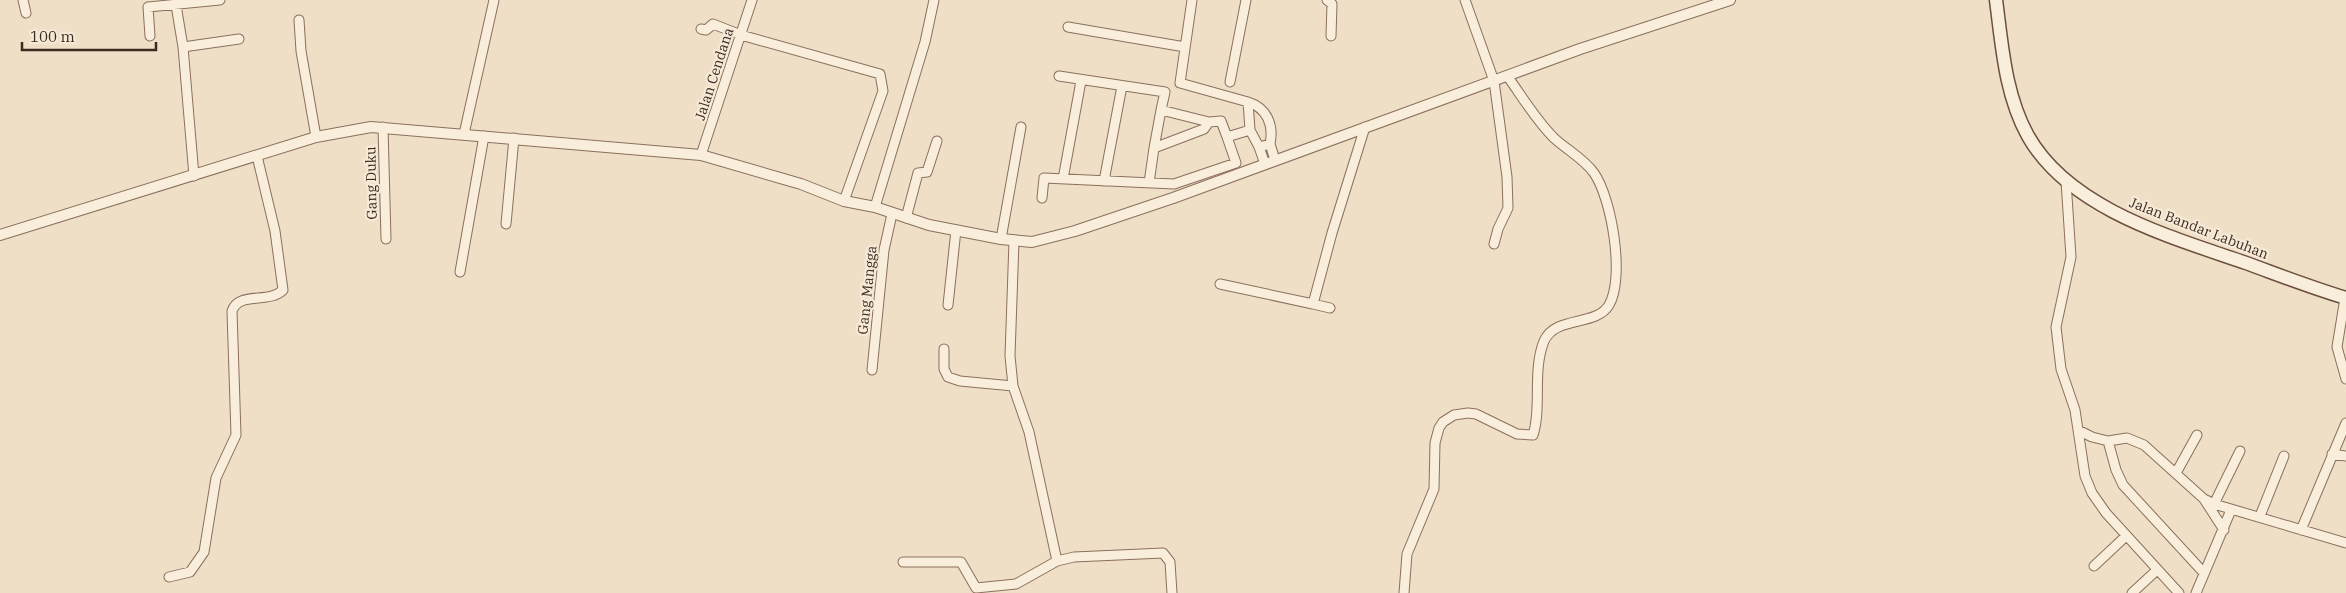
<svg xmlns="http://www.w3.org/2000/svg" width="2346" height="593" font-family="'IBM Plex Serif',serif">
  <style>
    .lines { fill: none; stroke-linecap: round; stroke-linejoin: round }
    .minor-casing { stroke: #8b705c; stroke-width: 11 }
    .tertiary-casing { stroke: #8b705c; stroke-width: 12 }
    .secondary-casing { stroke: #6d513f; stroke-width: 15 }
    .minor { stroke: #f9eddb; stroke-width: 9 }
    .tertiary { stroke: #f9eddb; stroke-width: 10 }
    .secondary { stroke: #f9eddb; stroke-width: 12 }
    .labels { text-anchor: middle; dominant-baseline: central; stroke-width: 4.5; stroke-linejoin: round; paint-order: stroke }
    .street-label { font-size: 14px; fill: #3c2a20; stroke: #f6ead7 }
  </style>
  <rect width="100%" height="100%" fill="#efdfc7"/>
  <g class="lines">
    <defs>
      <path id="minor" d="M23,0L26,13
        M1192,0L1180,83L1248,102C1267,108 1274,125 1270,144L1259,147L1250,130L1248,102
        M1327,0L1332,4L1331,36
        M1465,0L1494,81L1507,177L1508,208L1498,229L1494,244
        M176,5L183,47L194,176
        M299,20L301,51L316,137
        M1068,27L1185,47
        M701,29L706,30L713,24L741,35L880,74L883,91L844,201
        M150,36L148,7L220,0
        M183,47L239,39
        M1059,76L1165,92L1161,110
        M1230,82L1246,0
        M383,127L386,239
        M464,134L494,0
        M1270,144L1275,160
        M1259,147L1265,164
        M1154,148L1161,110L1209,122
        M701,155L752,0
        M1063,179L1081,81
        M1104,181L1122,86
        M2066,181L2071,257L2056,327L2061,369L2075,410L2085,476L2092,493L2106,513L2179,593
        M1149,183L1154,148L1204,129L1209,122L1221,121L1227,137
        M1042,198L1044,178L1174,184L1236,163L1227,137L1250,130
        M875,207L925,42L934,0
        M906,218L918,173L927,172L937,141
        M506,224L514,138
        M1001,239L1021,127
        M1014,241L1010,356L1013,386L1029,432L1057,561
        M460,272L484,136
        M1220,284L1313,304L1332,233L1365,127
        M2345,298L2337,347L2346,379
        M1313,304L1330,308
        M948,305L956,230
        M944,349V369L948,377L960,381L1013,386
        M872,370L884,250L892,214
        M2078,430L2092,437L2108,441L2127,438L2144,445L2204,499L2214,504L2346,543
        M2108,441L2116,470L2123,485L2204,573
        M2332,454L2346,456
        M2176,473L2197,435
        M2204,499L2224,530
        M2214,504L2240,451
        M2260,516L2284,456
        M2301,530L2346,423
        M903,562H961L976,588L1016,584L1057,561L1074,557L1163,553L1170,562L1172,593
        M2094,566L2126,536
        M169,577L190,572L204,552L216,478L236,435L232,311C239,291 269,304 283,290L275,231L257,156
        M1404,593L1407,554L1434,489L1435,443L1439,428L1443,422L1454,415L1468,413L1476,414L1517,434L1533,435C1542,408 1532,371 1544,341C1556,315 1596,327 1609,305C1625,278 1612,199 1594,173C1584,159 1567,150 1554,138C1536,120 1523,98 1508,77
        M2132,593L2157,570
        M2196,593L2231,510"/>
      <path id="tertiary" d="M0,235L316,137L371,127L701,155L801,184L844,201L875,207L929,225L1001,239L1032,242L1075,231L1173,198L1580,49L1730,0"/>
      <path id="secondary" d="M1996,0C2002,45 2005,95 2028,136C2069,209 2171,237 2246,263C2279,275 2312,288 2346,298"/>
    </defs>
    <!-- minor casing -->
    <use href="#minor" class="minor-casing"/>
    <!-- tertiary casing -->
    <use href="#tertiary" class="tertiary-casing"/>
    <!-- secondary casing -->
    <use href="#secondary" class="secondary-casing"/>
    <!-- minor -->
    <use href="#minor" class="minor"/>
    <!-- tertiary -->
    <use href="#tertiary" class="tertiary"/>
    <!-- secondary -->
    <use href="#secondary" class="secondary"/>
  </g>
  <g class="labels">
    <!-- street labels -->
    <g class="street-label">
      <text transform="translate(714 74) rotate(-72)">Jalan Cendana</text>
      <text transform="translate(371 183) rotate(-91)">Gang Duku</text>
      <text transform="translate(2199 228) rotate(21)">Jalan Bandar Labuhan</text>
      <text transform="translate(867 290) rotate(-84)">Gang Mangga</text>
    </g>
  </g>
  <!-- scale -->
  <path d="M22 42v8h134v-8" fill="none" stroke="#3c2a20" stroke-width="2.5"/>
  <text x="30" y="42" font-size="15" fill="#3c2a20" stroke="#f6ead7" stroke-width="4" paint-order="stroke">100 m</text>
</svg>
